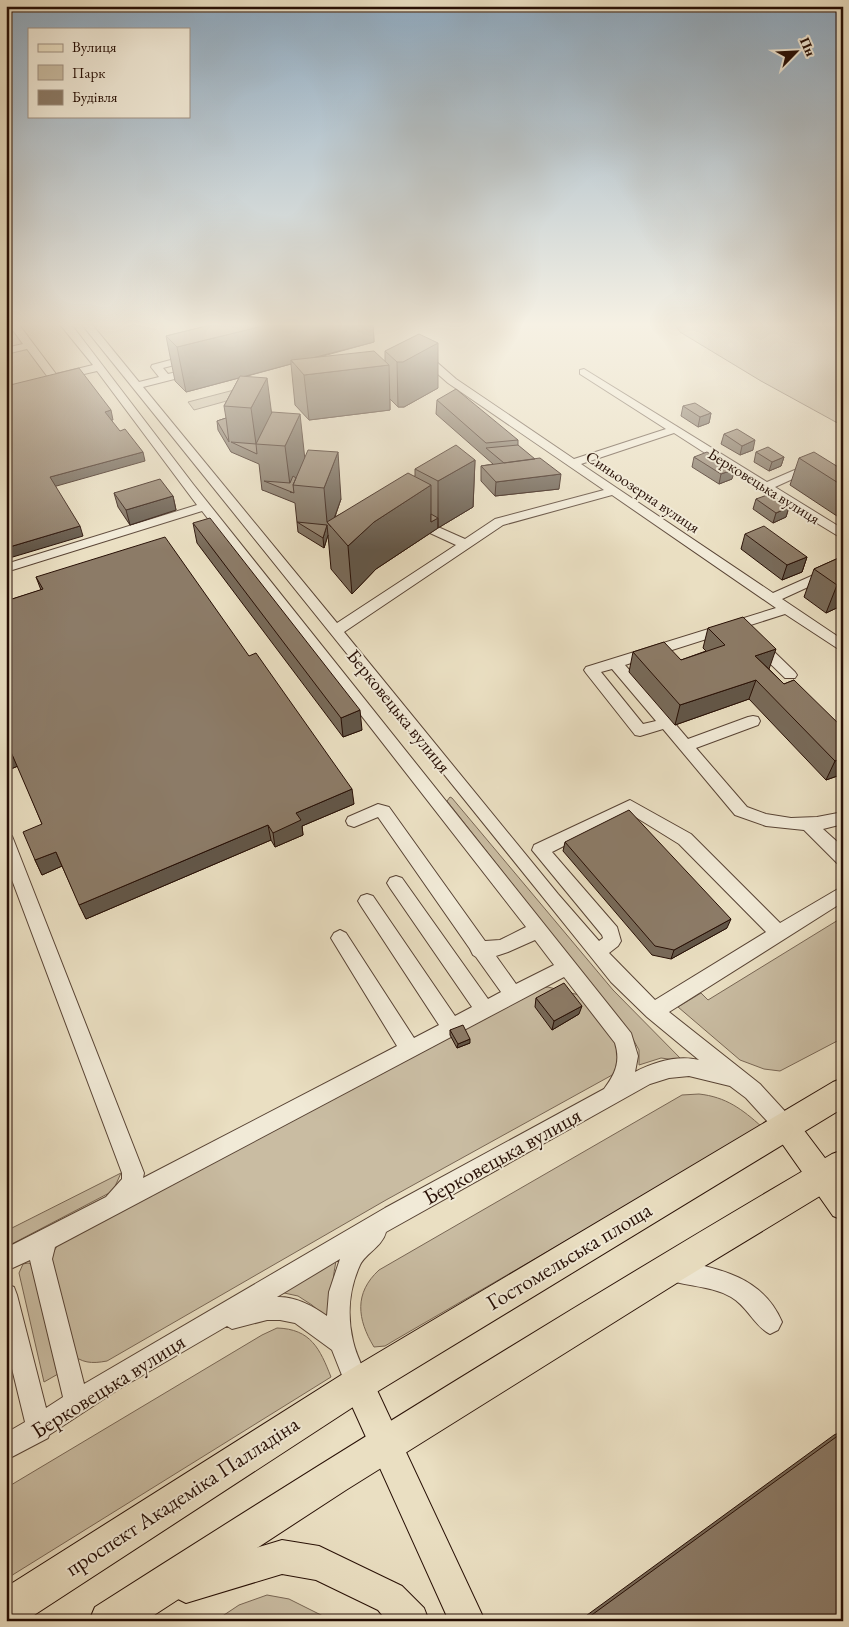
<svg xmlns="http://www.w3.org/2000/svg" width="849" height="1627" font-family="'EB Garamond',serif">
  <style>
    .green { fill: #c9bca2; stroke: #786654 }
    .lines { fill: none; stroke-linecap: round; stroke-linejoin: round }
    .minor-casing { stroke: #584334; stroke-width: 2 }
    .major-casing { stroke: #270f05; stroke-width: 2 }
    .highway-casing { stroke: #270f05; stroke-width: 2 }
    .minor { fill: #f1ead7; fill-rule: evenodd }
    .major { fill: #eadfc2; fill-rule: evenodd }
    .highway { fill: #eadfc2; fill-rule: evenodd }
    .wall { fill: #786a59; stroke: #270f05 }
    .shaded-wall { fill: #625648; stroke: #270f05 }
    .building { fill: #8c7b67; stroke: #270f05 }
    .labels { text-anchor: middle; dominant-baseline: central; stroke-width: 4; stroke-linejoin: round; paint-order: stroke }
    .far-street-label { font-size: 16px; fill: #270f05; stroke: #f1ead7 }
    .street-label { font-size: 19px; fill: #270f05; stroke: #f1ead7 }
    .near-street-label { font-size: 22px; fill: #270f05; stroke: #f1ead7 }
  </style>
  <rect width="100%" height="100%" fill="#eadfc2"/>
  <filter id="stains"><feTurbulence type="fractalNoise" baseFrequency=".004" numOctaves="4"/><feColorMatrix values="0 0 0 0 .2 0 0 0 0 .09 0 0 0 0 .02 0 0 0 .5 -.17"/></filter>
  <radialGradient id="worn" r=".72"><stop offset=".6" stop-color="#630" stop-opacity="0"/><stop offset="1" stop-color="#630" stop-opacity=".3"/></radialGradient>
  <!-- green -->
  <path class="green" d="M673,322H843V426L761,381L680,332Z
    M15,332L48,377L6,388V334Z
    M257,384L263,391L194,410L188,402Z
    M450,797L452,798L613,990L683,1061L661,1058L639,1065V1050L629,1032L447,801Z
    M843,917V1038L780,1071L764,1069L740,1060L678,1007L701,993L708,1000Z
    M548,987L579,995L614,1037L620,1057L614,1074L386,1200L107,1361C91,1364 82,1363 70,1353L51,1256L59,1243L535,989Z
    M699,1094C726,1097 742,1109 762,1127L395,1340L385,1346L374,1347C357,1319 354,1293 379,1270L682,1095Z
    M121,1173L113,1191L6,1247V1231Z
    M338,1253C331,1279 332,1299 335,1325L312,1305L298,1296L275,1291Z
    M28,1263L32,1264L58,1374L44,1382L19,1273L23,1264Z
    M277,1328C311,1329 320,1349 331,1377L6,1579V1488L262,1335Z
    M267,1595L289,1599L333,1621H215L239,1605Z"/>
  <g class="lines">
    <defs>
      <path id="minor" d="M7,322H17L56,374L93,365L58,322L71,324L193,484L631,1033L638,1056L635,1072C654,1062 678,1055 699,1060L647,1017L611,982L591,957L80,322H90L139,382L159,377L151,367L152,365L193,354L197,355V359L163,368L168,374L194,368L199,371L198,373L143,387L337,623L456,545L430,533L428,530L430,527H438L465,539L495,519L604,490L448,383L424,362V358H432L456,379L574,459L666,429L580,374V370L584,369L767,482L797,469L843,494V503L797,477L775,487L843,529V539L761,489L674,433L581,464L773,593L843,562V571L782,599L843,640V652L785,614L625,665L688,739L748,717L753,716L758,717L760,721L758,725L696,748L747,807L766,814L791,818L817,817L843,812V824L823,829L843,847V865L837,863L804,830L766,826L735,815L663,729L640,736L635,735L586,673L584,670L586,667L776,608L612,495L503,525L344,632L558,894L599,941L603,938L602,935L532,850L534,845L630,800L691,834L780,923L843,886V902L669,1012L760,1084L792,1119L795,1126L792,1133L785,1136L778,1133L746,1098L730,1086L689,1076L669,1078L650,1084L386,1232C382,1247 366,1253 360,1265C349,1289 347,1316 353,1341C356,1355 364,1370 370,1384L367,1393L358,1396L349,1393L332,1350L295,1323L280,1320H267L232,1329L227,1326L119,1389L49,1435L48,1438L6,1460V1433L25,1422L6,1344V1284L14,1287L17,1295L46,1408L63,1397L30,1260L6,1271V1248L106,1197L122,1179V1173L6,864V835L12,836L14,841L144,1173L143,1178L397,1046L334,943L331,938L334,933L340,930L346,933L414,1038L439,1025L361,906L358,901L361,896L367,894L373,896L455,1016L472,1007L390,888L387,883L390,878L396,876L402,878L488,999L501,992L476,957L473,955L470,949L378,817L354,827L348,825L346,821L348,817L378,804L389,807L485,941L500,940L526,927L202,511L6,572V564L197,505L97,371L54,381L50,380L27,349L6,354V348L23,344ZM612,669L656,721L643,724L601,672ZM629,813L679,844L766,932L655,1000L609,953L618,946L621,941L617,927L552,852ZM535,940L554,965L516,984L496,956L508,952ZM564,977L615,1043C621,1062 615,1074 604,1089L385,1208L84,1384L52,1259L55,1247ZM340,1259L329,1292L327,1316C313,1306 295,1296 277,1297Z
        M758,639L763,641L795,672L797,675L795,678H785L753,647L751,644L753,641Z
        M671,1259C716,1268 762,1275 782,1322L778,1330L770,1334C755,1327 748,1307 731,1297C710,1285 685,1287 663,1278L660,1270L663,1262Z"/>
      <path id="major" d="M785,1113L794,1117L843,1182V1220L833,1216L776,1135L772,1126L776,1117Z
        M358,1368L369,1373L485,1621H449L342,1384L347,1373Z
        M282,1540L319,1546L402,1586L424,1608L429,1621H387L378,1610L316,1580L282,1574L186,1603L174,1597L168,1585L174,1573Z"/>
      <path id="highway" d="M843,1078V1108L370,1396L25,1621H6V1587L346,1372L833,1082Z
        M843,1150V1182L680,1281L346,1490L145,1621H89L95,1607C338,1452 583,1300 832,1154Z"/>
    </defs>
    <!-- minor casing -->
    <use href="#minor" class="minor-casing"/>
    <!-- major casing -->
    <use href="#major" class="major-casing"/>
    <!-- highway casing -->
    <use href="#highway" class="highway-casing"/>
    <!-- minor -->
    <use href="#minor" class="minor"/>
    <!-- major -->
    <use href="#major" class="major"/>
    <!-- highway -->
    <use href="#highway" class="highway"/>
  </g>
  <!-- wall -->
  <path class="wall" d="M223,322H373L374,342L316,358L385,362V351L438,388L404,407H398L390,399V410L309,420L295,405L291,364L244,377L305,458L341,499L335,517L415,476V469L475,460L473,507L438,528L376,569L352,594L331,569L328,535L324,548L298,532L295,503L265,491L262,490L259,464L231,452L218,430L217,421L226,418L224,406L239,378L186,392L175,381L166,336Z
    M437,400L518,440V445L559,489L495,496L481,481V466L493,464L436,414Z
    M683,406L711,413L709,423L698,427L681,416Z
    M724,434L753,450L740,455L721,444Z
    M756,452L784,457L781,466L769,471L754,462Z
    M694,457L732,479L719,484L692,467Z
    M799,458L843,470V520L790,485Z
    M114,493L173,496L176,510L130,525L118,507Z
    M756,499L789,507L786,517L773,523L753,509Z
    M193,523L362,730L343,737L197,543Z
    M745,534L807,557L802,572L782,580L741,549Z
    M843,556V605L826,613L804,597L814,569Z
    M36,577L249,656L354,804L302,826L303,835L275,847L271,840L86,919L62,866L42,875L35,860L42,824L18,766L6,771V601L41,590Z
    M708,628L769,669L784,684L794,680L843,774L826,780L749,699L675,725L629,672L633,652L681,660L706,651L703,648Z
    M565,842L727,928L671,959L652,955L563,851Z
    M536,998L579,1014L552,1030L535,1007Z
    M450,1030L470,1043L457,1048L450,1035Z
    M843,1431V1621H584L583,1618L834,1435Z"/>
  <!-- shaded-wall -->
  <path class="shaded-wall" d="M279,322H373L374,342L293,363L291,360V364L186,392L177,347Z
    M438,343V388L404,407H398L397,362Z
    M389,365L390,410L309,420L304,375Z
    M267,378L273,424L256,444L251,408Z
    M111,410L113,420L107,421L105,412Z
    M711,413L709,423L698,427L700,417Z
    M300,414L305,460L293,485V487L291,493L285,446Z
    M755,440L753,450L740,455L742,446Z
    M143,452L145,461L53,487L50,477Z
    M338,452L341,499L331,527L327,522L324,488Z
    M784,457L781,466L769,471L772,462Z
    M475,460L473,507L438,528V481Z
    M735,469L732,479L719,484L721,474Z
    M561,474L559,489L495,496L496,482Z
    M431,485V522L438,518V528L376,569L352,594L348,546L374,522Z
    M173,496L176,510L130,525L126,510Z
    M789,507L786,517L773,523L776,513Z
    M327,525L328,535L324,548L323,538Z
    M80,526L83,536L6,559V548Z
    M807,557L802,572L782,580L787,565Z
    M843,582V605L826,613L837,585Z
    M776,649L769,669L755,656Z
    M756,680L749,699L675,725L680,705Z
    M360,710L362,730L343,737L341,718Z
    M11,752L18,766L6,771V753Z
    M843,758V774L826,780L835,761Z
    M352,789L354,804L302,826L303,835L275,847L273,833L296,813Z
    M268,825L271,840L86,919L79,905Z
    M56,852L62,866L42,875L35,860Z
    M731,919L727,928L671,959L674,950Z
    M582,1006L579,1014L552,1030L554,1021Z
    M470,1039V1043L457,1048L458,1044Z"/>
  <!-- building -->
  <path class="building" d="M223,322H279L177,347L166,336Z
    M419,334L438,343L403,362H397L385,351Z
    M374,351L389,365L304,375L291,360Z
    M79,368L111,410L105,412L120,431L125,429L143,452L50,477L80,526L6,548V386Z
    M240,376L267,378L251,408L224,406Z
    M456,389L518,440L486,443L437,400Z
    M695,403L711,413L700,417L683,406Z
    M272,412L300,414L285,446L256,444Z
    M226,418L229,442L217,421Z
    M737,429L755,440L742,446L724,434Z
    M231,442L256,444L257,454Z
    M456,445L475,460L438,481L415,469Z
    M518,445L535,459L504,463L486,448Z
    M768,447L784,457L772,462L756,452Z
    M308,450L338,452L324,488L293,485Z
    M707,452L735,469L721,474L694,457Z
    M814,452L843,470V486L799,458Z
    M540,458L561,474L496,482L481,466Z
    M408,473L431,485L374,522L348,546L327,522Z
    M293,476L296,478L293,485L294,493L264,481L290,483Z
    M160,479L173,496L126,510L114,493Z
    M770,494L789,507L776,513L756,499Z
    M431,514L438,518L431,522Z
    M210,518L360,710L341,718L193,523Z
    M297,522L327,525L323,538Z
    M764,526L807,557L787,565L745,534Z
    M165,537L249,656L256,653L352,789L296,813L301,820L273,833L268,825L79,905L56,852L35,860L23,832L42,824L11,752L6,753V601L43,589L36,577Z
    M843,556V582L837,585L814,569Z
    M743,617L776,649L755,656L784,684L794,680L843,728V758L835,761L756,680L680,705L633,652L664,642L681,660L725,645L708,628Z
    M629,810L731,919L674,950L655,946L565,842Z
    M564,983L582,1006L554,1021L536,998Z
    M463,1025L470,1039L458,1044L450,1030Z
    M843,1432V1621H591L589,1617Z"/>
  <!-- sky -->
  <linearGradient id="sky" x2="0" y2="1"><stop stop-color="#8ea9bf"/><stop offset="0.59" stop-color="#f6f1e4"/><stop offset="1" stop-color="#f6f1e4" stop-opacity="0"/></linearGradient>
  <rect width="849" height="550" fill="url(#sky)"/>
  <g class="labels">
    <!-- far-street labels -->
    <g class="far-street-label">
      <text transform="translate(764 486) rotate(32)">Берковецька вулиця</text>
      <text transform="translate(643 492) rotate(34)">Синьоозерна вулиця</text>
    </g>
    <!-- street labels -->
    <g class="street-label">
      <text transform="translate(399 711) rotate(51)">Берковецька вулиця</text>
    </g>
    <!-- near-street labels -->
    <g class="near-street-label">
      <text transform="translate(502 1156) rotate(-29)">Берковецька вулиця</text>
      <text transform="translate(569 1256) rotate(-31)">Гостомельська площа</text>
      <text transform="translate(108 1386) rotate(-32)">Берковецька вулиця</text>
      <text transform="translate(182 1496) rotate(-33)">проспект Академіка Палладіна</text>
    </g>
  </g>
  <!-- margin -->
  <rect width="849" height="1627" fill="none" stroke="#eadfc2" stroke-width="25"/>
  <rect x="8" y="8" width="834" height="1612" fill="none" stroke="#270f05" stroke-width="2.5"/>
  <rect x="12" y="12" width="824" height="1602" fill="none" stroke="#270f05"/>
  <!-- legend -->
  <rect x="28" y="28" width="162" height="90" fill="#f1ead7" stroke="#a09283"/>
  <rect x="38" y="44" width="25" height="8" fill="#eadfc2" stroke="#a09283"/>
  <text x="72" y="52" font-size="15" fill="#270f05">Вулиця</text>
  <rect x="38" y="65" width="25" height="15" fill="#c9bca2" stroke="#a09283"/>
  <text x="72" y="78" font-size="15" fill="#270f05">Парк</text>
  <rect x="38" y="90" width="25" height="15" fill="#8c7b67" stroke="#a09283"/>
  <text x="72" y="102" font-size="15" fill="#270f05">Будівля</text>
  <!-- north arrow -->
  <g transform="translate(796 52) rotate(66)" stroke="#f1ead7" stroke-width="4" paint-order="stroke">
  <path d="M0-4L9 19L0 12L-9 19Z" fill="#270f05"/>
  <text y="-8" font-size="14" font-weight="bold" text-anchor="middle" fill="#270f05">Пн</text>
  </g>
  <rect width="100%" height="100%" filter="url(#stains)"/>
  <rect width="100%" height="100%" fill="url(#worn)"/>
</svg>
